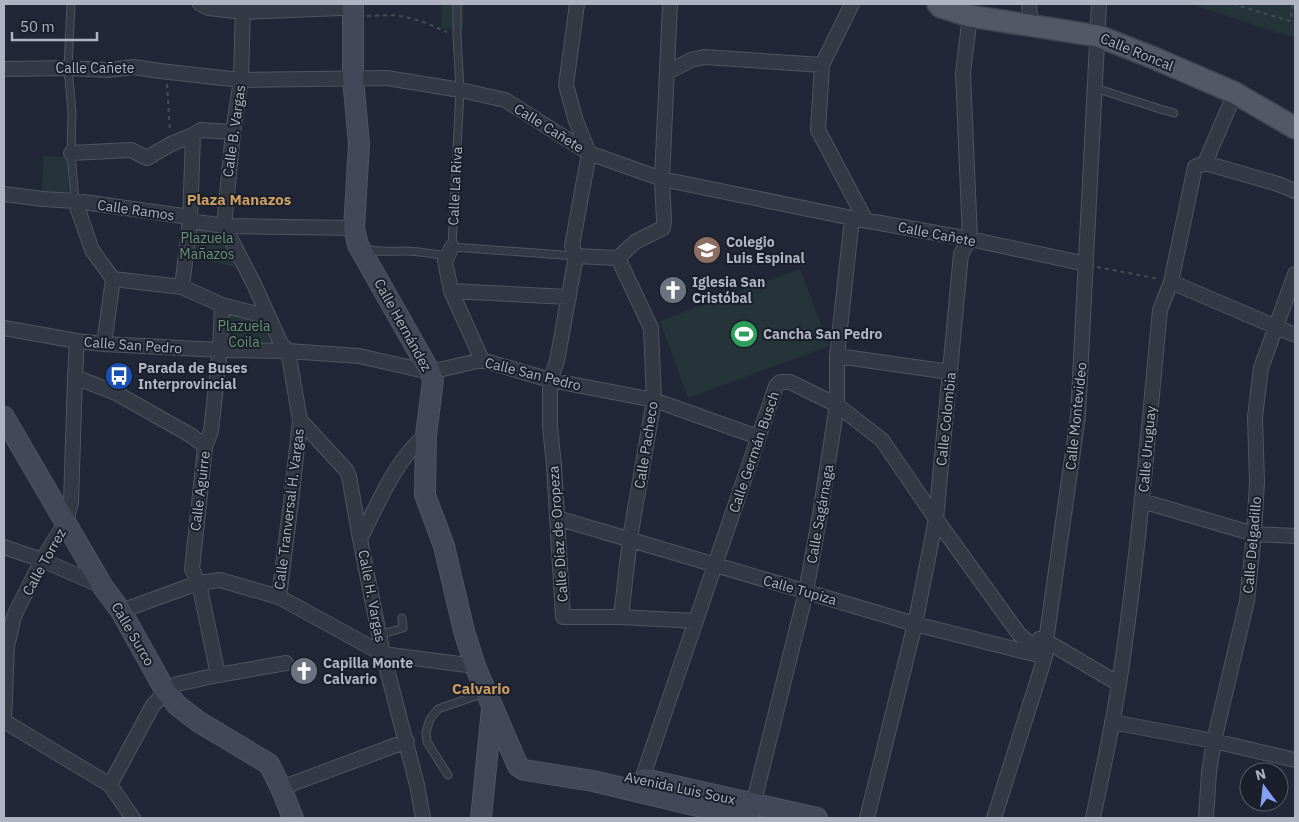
<svg xmlns="http://www.w3.org/2000/svg" width="1299" height="822" font-family="'IBM Plex Sans',sans-serif">
  <style>
    .green { fill: #243438 }
    .lines { fill: none; stroke-linecap: round; stroke-linejoin: round }
    .service-casing { stroke: #4f5461; stroke-width: 9 }
    .minor-casing { stroke: #4f5461; stroke-width: 16 }
    .secondary-casing { stroke: #4f5461; stroke-width: 22 }
    .primary-casing { stroke: #3e4350; stroke-width: 24 }
    .path { stroke: #414f54; stroke-width: 2; stroke-dasharray: 4 4; stroke-linecap: butt }
    .service { stroke: #343946; stroke-width: 7 }
    .minor { stroke: #343946; stroke-width: 14 }
    .secondary { stroke: #434859; stroke-width: 20 }
    .primary { stroke: #525866; stroke-width: 21 }
    .labels { text-anchor: middle; dominant-baseline: central; stroke-width: 4; stroke-linejoin: round; paint-order: stroke }
    .street-label { font-size: 14px; fill: #afb4c3; stroke: #1a1f2b }
    .park-label { font-size: 14px; fill: #689277; stroke: #1a1f2b }
    .poi-label { font-size: 14px; font-weight: bold; fill: #afb4c3; stroke: #1a1f2b; text-anchor: start }
    .neighbourhood-label { font-size: 15px; font-weight: bold; fill: #cc9e61; stroke: #1a1f2b }
  </style>
  <rect width="100%" height="100%" fill="#212736"/>
  <!-- green -->
  <path class="green" d="M442,4H464L463,29L441,28Z
    M1192,4H1295V37L1275,32Z
    M43,156L69,157L68,193L65,196H42Z
    M200,230L217,232L236,267L191,258L195,232Z
    M800,269L829,346L688,398L660,321Z
    M232,311L261,325L274,347L226,344L229,315Z"/>
  <g class="lines">
    <defs>
      <path id="service" d="M71,4L68,68L72,112L71,153L75,201
        M457,4V35L460,90L452,247L576,256
        M1095,88L1160,109L1174,113
        M364,248C376,253 390,251 404,251C418,251 433,254 448,256
        M379,635L403,628L402,618
        M448,775L427,742L426,732L430,719L438,709L484,693"/>
      <path id="minor" d="M200,4L209,8L243,12L341,8L348,4
        M243,4L241,80L233,132L224,226L254,284L281,344L288,351L300,420L291,502L279,597
        M577,4L566,85L576,121L589,153L572,246L576,256L618,258
        M852,4L822,65L818,130L866,221
        M1029,4L1031,26
        M4,69L68,68L108,70L134,67L160,71L241,80L387,78L460,90L505,100L589,153L662,179L852,218L970,239L1086,264
        M668,72L691,60L704,57L822,65
        M71,153L131,150L147,158L171,144L193,135L201,130L233,132
        M1205,163L1278,184L1295,191
        M4,194L43,199L75,201L92,250L113,279
        M83,202L190,217
        M190,221L224,226L354,228
        M452,247L445,261L451,291L482,360
        M576,256L557,361L550,380V426L554,466L563,617H621L695,621
        M113,279L182,287L222,305L269,317
        M1171,282L1295,335
        M182,287L190,221L193,135
        M451,291L569,297
        M4,328L77,341L104,344L220,350L288,351L359,356L430,372L482,360L550,380L654,400L758,437
        M104,344L113,279
        M837,356L950,372
        M75,377L116,393L192,436L205,447
        M300,420L346,470L349,476L360,539L383,654L417,785L423,818
        M1142,501L1254,534L1295,536
        M557,518L915,624L1042,656
        M360,539C377,506 396,458 426,435
        M4,547L42,560L102,586
        M121,611L187,587L199,583L220,580L279,597L383,654L475,666
        M621,617L630,538L654,400L651,328L618,258L635,242L663,228L664,221L662,179L670,4
        M1039,639L1046,641L1119,684
        M218,675L199,583L192,569L205,447L211,431L220,350L222,305
        M4,721L7,647L14,616L42,560L66,522L71,503L75,377L77,341
        M4,721L110,785L133,818
        M1112,722L1214,741L1295,760
        M642,779C686,648 731,517 776,386L780,382H790L837,405L882,440L936,519L1019,634L1045,657
        M110,785L153,705L166,692L177,684L218,675L286,663
        M281,788L407,741
        M751,813L806,592L820,514L837,405V356L852,218
        M867,818L915,624L936,519L961,254L970,239L963,73L970,16
        M994,818L1045,657L1046,641L1078,416L1099,4
        M1093,818C1102,774 1112,729 1119,684C1138,560 1148,435 1160,310L1171,282L1195,167L1205,163L1235,93
        M1206,818L1209,772L1214,741L1247,601L1254,534L1257,482L1255,417L1261,368L1295,274"/>
      <path id="secondary" d="M353,4V79L359,144L354,228L358,245L430,372L433,380L426,435L425,495L444,546L464,631L475,666L518,766L524,770L593,781L748,818
        M4,417L103,587L121,611L166,692L177,705L199,722L269,764L281,788L293,818
        M644,779L817,818
        M481,818L492,708"/>
      <path id="primary" d="M938,4L941,7L970,16L1098,36L1154,58L1235,93L1295,128"/>
    </defs>
    <!-- service casing -->
    <use href="#service" class="service-casing"/>
    <!-- minor casing -->
    <use href="#minor" class="minor-casing"/>
    <!-- secondary casing -->
    <use href="#secondary" class="secondary-casing"/>
    <!-- primary casing -->
    <use href="#primary" class="primary-casing"/>
    <!-- path -->
    <path class="path" d="M1233,4L1290,21L1293,4
      M367,16L396,15L421,21L447,32
      M167,84L170,132
      M1097,267L1159,279"/>
    <!-- service -->
    <use href="#service" class="service"/>
    <!-- minor -->
    <use href="#minor" class="minor"/>
    <!-- secondary -->
    <use href="#secondary" class="secondary"/>
    <!-- primary -->
    <use href="#primary" class="primary"/>
  </g>
  <!-- icons -->
  <defs>
    <symbol id="school-disc" viewBox="-11 -11 22 22"><circle r="9.5" fill="#8d6e63" stroke="#1a1f2b"/><path d="M0-5L7-2L0 1L-7-2ZM-4 1L0 2.5L4 1V4Q0 6-4 4Z" fill="#fff"/></symbol>
    <symbol id="church-disc" viewBox="-11 -11 22 22"><circle r="9.5" fill="#6b7280" stroke="#1a1f2b"/><path d="M-1.2-6h2.4v3.5h3.3v2.4h-3.3V6h-2.4V-.1h-3.3v-2.4h3.3Z" fill="#fff"/></symbol>
    <symbol id="stadium-disc" viewBox="-11 -11 22 22"><circle r="9.5" fill="#2e9e5b" stroke="#1a1f2b"/><path d="M0-5a6.5 5 0 1 0 0 10a6.5 5 0 1 0 0-10ZM-3.5-1.8h7v3.6h-7Z" fill="#fff"/></symbol>
    <symbol id="bus-disc" viewBox="-11 -11 22 22"><circle r="9.5" fill="#1a4fb4" stroke="#1a1f2b"/><path d="M-5-6H5V4H4V6H2V4H-2V6H-4V4H-5ZM-3.5-4V0h7V-4ZM-3.5 1.2v1.5H-2V1.2ZM2 1.2v1.5H3.5V1.2Z" fill="#fff"/></symbol>
  </defs>
  <g fill-rule="evenodd">
    <use href="#school-disc" x="691" y="234" width="32" height="32"/>
    <use href="#church-disc" x="657" y="274" width="32" height="32"/>
    <use href="#stadium-disc" x="728" y="318" width="32" height="32"/>
    <use href="#bus-disc" x="103" y="360" width="32" height="32"/>
    <use href="#church-disc" x="288" y="655" width="32" height="32"/>
  </g>
  <g class="labels">
    <!-- street labels -->
    <g class="street-label">
      <text transform="translate(1137 52) rotate(22)">Calle Roncal</text>
      <text x="95" y="68">Calle Cañete</text>
      <text transform="translate(549 128) rotate(32)">Calle Cañete</text>
      <text transform="translate(234 131) rotate(-82)">Calle B. Vargas</text>
      <text transform="translate(455 186) rotate(-87)">Calle La Riva</text>
      <text transform="translate(136 210) rotate(8)">Calle Ramos</text>
      <text transform="translate(937 234) rotate(11)">Calle Cañete</text>
      <text transform="translate(403 325) rotate(61)">Calle Hernández</text>
      <text transform="translate(133 345) rotate(4)">Calle San Pedro</text>
      <text transform="translate(533 374) rotate(14)">Calle San Pedro</text>
      <text transform="translate(1076 416) rotate(-84)">Calle Montevideo</text>
      <text transform="translate(946 419) rotate(-84)">Calle Colombia</text>
      <text transform="translate(646 445) rotate(-81)">Calle Pacheco</text>
      <text transform="translate(1147 449) rotate(-85)">Calle Uruguay</text>
      <text transform="translate(754 452) rotate(-71)">Calle Germán Busch</text>
      <text transform="translate(200 491) rotate(-83)">Calle Aguirre</text>
      <text transform="translate(289 509) rotate(-83)">Calle Tranversal H. Vargas</text>
      <text transform="translate(820 514) rotate(-80)">Calle Sagárnaga</text>
      <text transform="translate(558 534) rotate(-94)">Calle Díaz de Oropeza</text>
      <text transform="translate(1252 545) rotate(-85)">Calle Delgadillo</text>
      <text transform="translate(44 562) rotate(-61)">Calle Torrez</text>
      <text transform="translate(800 590) rotate(16)">Calle Tupiza</text>
      <text transform="translate(372 596) rotate(79)">Calle H. Vargas</text>
      <text transform="translate(133 634) rotate(60)">Calle Surco</text>
      <text transform="translate(680 788) rotate(12)">Avenida Luis Soux</text>
    </g>
    <!-- park labels -->
    <g class="park-label">
      <text x="207" y="238">Plazuela<tspan x="207" dy="16">Mañazos</tspan></text>
      <text x="244" y="326">Plazuela<tspan x="244" dy="16">Coila</tspan></text>
    </g>
    <!-- poi labels -->
    <g class="poi-label">
      <text x="726" y="242">Colegio<tspan x="726" dy="16">Luis Espinal</tspan></text>
      <text x="692" y="282">Iglesia San<tspan x="692" dy="16">Cristóbal</tspan></text>
      <text x="763" y="334">Cancha San Pedro</text>
      <text x="138" y="368">Parada de Buses<tspan x="138" dy="16">Interprovincial</tspan></text>
      <text x="323" y="663">Capilla Monte<tspan x="323" dy="16">Calvario</tspan></text>
    </g>
    <!-- neighbourhood labels -->
    <g class="neighbourhood-label">
      <text x="239" y="199">Plaza Manazos</text>
      <text x="481" y="688">Calvario</text>
    </g>
  </g>
  <!-- border -->
  <rect width="1299" height="822" fill="none" stroke="#afb4c3" stroke-width="10"/>
  <!-- north arrow -->
  <g transform="translate(1264 787) rotate(345)"><circle r="24" fill="#1a1f2b" stroke="#565b68"/>
  <path d="M0-4L9 19L0 12L-9 19Z" fill="#86a0f1"/>
  <text y="-8" font-size="14" font-weight="bold" text-anchor="middle" fill="#afb4c3">N</text>
  </g>
  <!-- scale -->
  <path d="M12 32v8h85v-8" fill="none" stroke="#afb4c3" stroke-width="2.5"/>
  <text x="20" y="32" font-size="15" fill="#afb4c3" stroke="#1a1f2b" stroke-width="4" paint-order="stroke">50 m</text>
</svg>
